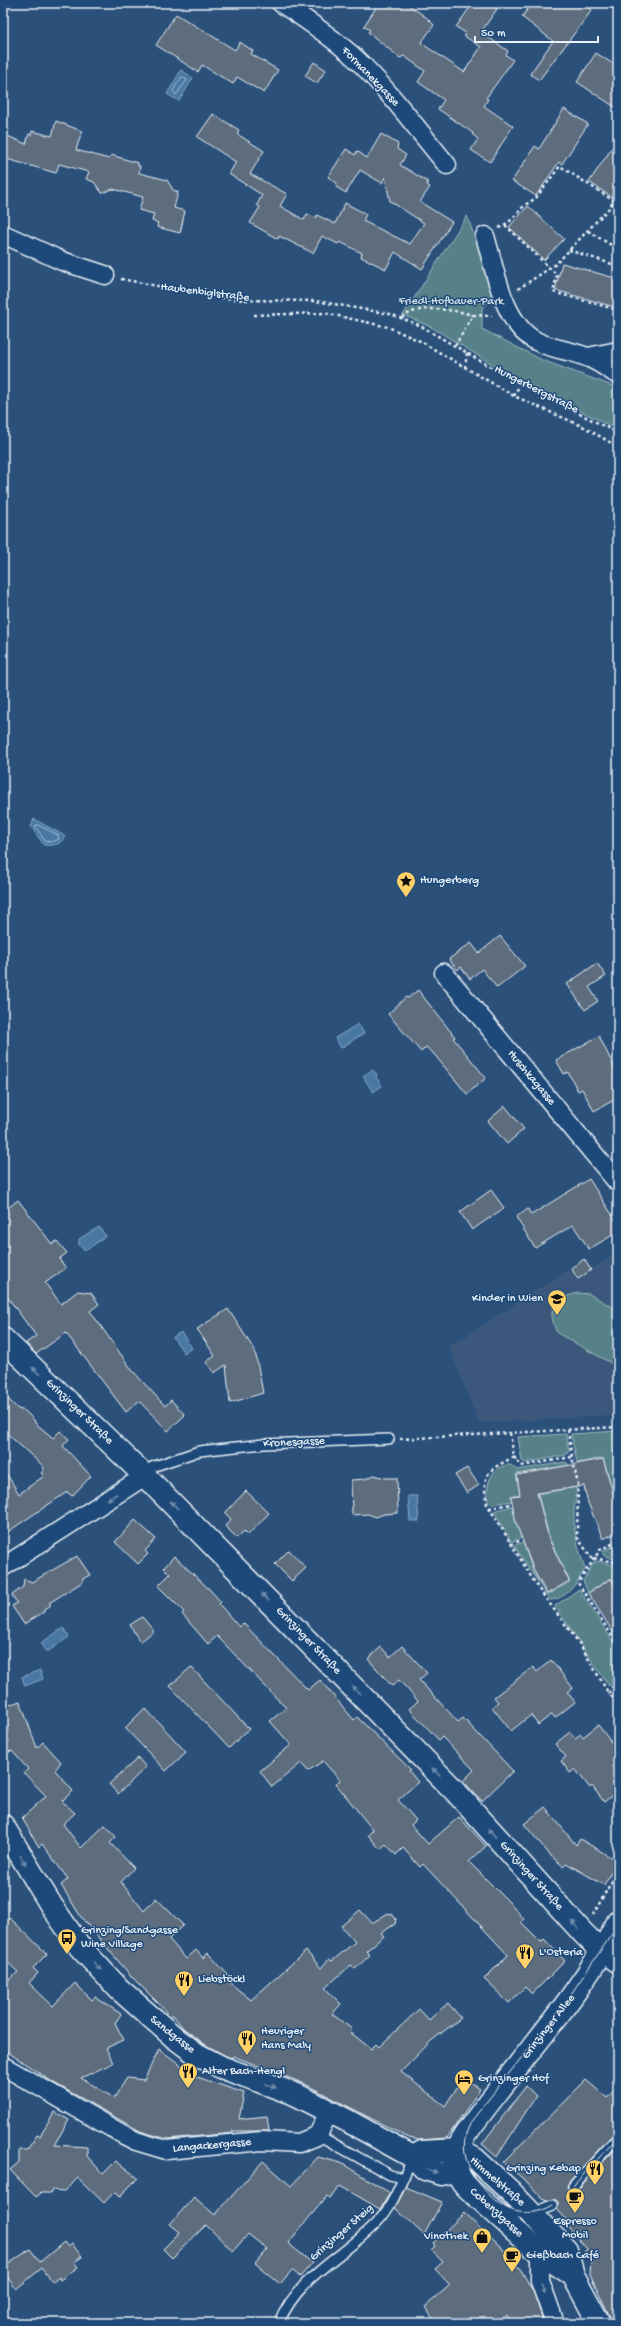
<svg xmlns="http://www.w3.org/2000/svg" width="621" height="2326" font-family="'Gochi Hand',sans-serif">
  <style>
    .built { fill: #3a597c }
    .green { fill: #578188; stroke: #a0b9c0 }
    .water { fill: #4878a4; stroke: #88a8c6 }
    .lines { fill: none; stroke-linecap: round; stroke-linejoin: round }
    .shore { stroke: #a8c1d6; stroke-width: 1 }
    .building { fill: #5d6d7d; stroke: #e8f1f8 }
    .lane-casing { stroke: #e8f1f8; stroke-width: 12 }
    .street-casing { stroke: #e8f1f8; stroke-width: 21 }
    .secondary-casing { stroke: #e8f1f8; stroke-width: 25 }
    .path { stroke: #e8f1f8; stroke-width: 2.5; stroke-dasharray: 3 3; stroke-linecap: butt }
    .lane { stroke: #1f4a7a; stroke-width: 9 }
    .street { stroke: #1f4a7a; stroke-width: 18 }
    .secondary { stroke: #1f4a7a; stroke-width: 22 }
    .tram { stroke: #e8f1f8; stroke-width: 1 }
    .oneway { fill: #6f8dac }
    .labels { text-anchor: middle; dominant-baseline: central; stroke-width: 3; stroke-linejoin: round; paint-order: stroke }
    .street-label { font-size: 12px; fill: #e8f1f8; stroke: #1f4a7a }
    .park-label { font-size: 12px; fill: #d2e0e7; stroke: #1f4a7a }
    .poi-label { font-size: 12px; fill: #e8f1f8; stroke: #1f4a7a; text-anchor: start }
  </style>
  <rect width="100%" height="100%" fill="#2b517b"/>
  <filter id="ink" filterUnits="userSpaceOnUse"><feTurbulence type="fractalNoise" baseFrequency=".025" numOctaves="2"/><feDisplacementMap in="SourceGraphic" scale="8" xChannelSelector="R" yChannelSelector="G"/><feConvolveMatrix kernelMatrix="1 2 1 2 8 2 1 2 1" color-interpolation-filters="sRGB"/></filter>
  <g filter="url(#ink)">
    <!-- built -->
    <path class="built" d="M618,1251V1415L479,1423L449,1347L584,1259L591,1270Z"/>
    <!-- green -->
    <path class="green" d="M467,216L493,288L491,300L482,308V329L542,360L618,388V430L510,375L431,327L403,315Z
      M578,1293L589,1294L618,1310V1367L557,1333C546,1309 553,1299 578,1293Z
      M618,1431V1508L603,1458L577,1463L571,1434Z
      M566,1434L569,1451L566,1455L525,1463L522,1461L518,1437Z
      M566,1462L569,1465L516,1474L520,1494L511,1496L512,1501L492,1504L488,1502C485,1486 491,1464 511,1465L517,1470Z
      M576,1487C578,1496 574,1503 574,1512C573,1532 579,1550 585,1569C577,1583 567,1599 550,1600L514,1546L523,1542L533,1571L546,1595L570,1582L550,1539L538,1494Z
      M512,1506L521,1538L511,1542L494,1511Z
      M618,1544V1561L603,1555V1551Z
      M599,1561L618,1567V1589L611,1578L588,1593L583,1581L594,1562Z
      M579,1589L615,1645C617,1654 615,1681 609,1686L555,1606Z"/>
    <!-- water -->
    <path class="water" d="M181,70L193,78L179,101L167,94Z
      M34,819L65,836C61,845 53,846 44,845L31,827Z
      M358,1024L364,1033L341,1048L335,1038Z
      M372,1070L377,1074L376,1077L382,1086L373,1092L363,1076Z
      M99,1227L106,1236L85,1251L79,1245V1239Z
      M181,1332L192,1348L184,1353L173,1337Z
      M408,1496H417L419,1521H410Z
      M63,1628L69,1637L47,1652L41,1643Z
      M40,1670L43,1679L25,1686L22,1677Z"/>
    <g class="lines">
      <!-- shore -->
      <path class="shore" d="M182,77L187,80L176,95L173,91Z
        M38,825L58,835L59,839L52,842L45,841L35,826Z"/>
    </g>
    <!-- building -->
    <path class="building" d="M379,3H406L427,18L434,25L421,43L464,72L481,47L464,36L466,33L456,27L473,3H488L497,9L481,32L508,51L506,55L513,60L486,98L488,99L484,106L513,126L490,162L471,150L478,139L472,134L473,133L438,109L444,100L418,82L425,71L404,56L400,58L368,32L370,30L364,26Z
      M532,3H582L592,10L539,80L530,74L553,41L522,17Z
      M176,14L235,50L240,42L253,51L251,54L278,70L264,93L237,77L233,84L202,65L198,72L156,45Z
      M596,53L618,67V109L577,82Z
      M314,62L326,70L317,83L305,76Z
      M564,109L588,124L562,164L559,162L536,196L512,181L535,146L539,149Z
      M213,114L239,130L237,134L264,151L250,174L287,194L280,206L304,220L307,214L316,218L317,215L335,224L345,203L366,214L363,221L410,244L424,223L390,201L385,177L382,183L360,170L346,193L336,187L337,183L328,177L346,149L355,155L357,151L367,158L381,134L398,144L397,149L406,155L400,165L428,182L427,185L430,187L420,202L452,222L422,269L395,252L386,269L361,257L362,253L340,242L338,244L322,236L313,253L279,236L278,239L250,223L260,207L257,205L262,195L229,174L236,162L197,137Z
      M56,121L82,131L76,150L109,159L111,155L138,163V166H140L139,173L167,180L173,190L178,192L174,208L185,211L180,233L157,227L158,223L152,221L154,214L139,210L143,197L113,189L102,193L94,182L86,179L89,172L59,164L56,173L3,158V134L26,144L29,134L31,135L32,131L52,136Z
      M618,139V190L613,198L589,182Z
      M528,206L564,239L544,260L509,227Z
      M562,263L618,279V308L555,290Z
      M500,936L525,966L497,988L482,969L470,979L461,967L457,970L449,959L471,943L479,953Z
      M597,963L606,976L589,987L598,1001L585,1010L567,984Z
      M418,990L455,1037L453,1038L486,1078L467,1094L433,1053L426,1047L421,1052L388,1014L406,997L408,998Z
      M599,1036L618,1075V1098L594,1111L582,1089L578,1091L568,1072L564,1074L556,1060Z
      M505,1106L524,1129L507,1144L488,1121Z
      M589,1179L618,1224V1232L589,1249L573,1225L535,1248L516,1217L528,1209L531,1215Z
      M491,1190L504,1208L472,1230L460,1212Z
      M18,1200L52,1244L57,1241L67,1253L59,1259L66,1268L45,1283L61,1304L78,1291L91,1293L99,1304L90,1311L132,1370L165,1406L171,1400L185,1415L168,1431L139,1401L126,1412L66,1333L36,1354L26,1343L36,1336L3,1291V1212Z
      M584,1259L591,1270L578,1279L571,1268Z
      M228,1309L255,1351L263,1393L230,1403L226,1365L214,1373L206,1362L215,1356L197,1329Z
      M3,1394L18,1409L25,1411L35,1421L34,1422L53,1438L60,1431L69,1439L63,1446L91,1476L72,1496L67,1492L3,1535V1468L19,1494L44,1476L41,1473L44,1470L43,1466L3,1430Z
      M603,1459L618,1509V1532L603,1539L588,1503L584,1486L537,1493L549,1539L569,1581L547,1594L534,1571L516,1523L511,1496L520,1495L517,1475Z
      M467,1468L479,1485L467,1493L455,1475Z
      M374,1475L385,1478H397L398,1513L384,1514L376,1517L368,1514L352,1515L351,1480L365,1479Z
      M246,1491L269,1513L248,1535L244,1531L237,1538L225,1526L231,1519L225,1513Z
      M135,1520L156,1539L145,1551L148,1554L138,1564L115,1542Z
      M289,1550L306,1568L292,1581L275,1564Z
      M77,1556L90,1575L82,1579L84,1581L49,1603L51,1605L44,1610V1612L24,1624L12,1606L17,1603L12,1595L23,1587L24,1579L32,1582Z
      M174,1556L210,1590L221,1602L219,1604L239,1627L243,1623L308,1690L320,1680L354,1720L357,1717L411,1770L409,1771L418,1782L398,1800L416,1820L411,1825L428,1844L459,1817L486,1846L469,1862L515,1908L524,1920L521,1922L541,1942L544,1939L565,1961L532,1994L525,1987L509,2003L484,1979L508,1955L423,1864L420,1867L403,1848L396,1855L386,1844L380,1849L368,1835L373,1830L336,1784L340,1780L323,1761L308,1771L301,1763L272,1787L260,1771L291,1745L270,1721L286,1708L217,1636L208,1644L182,1614L184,1612L158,1586L170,1574L164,1568Z
      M611,1579L618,1590V1640L588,1593Z
      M142,1617L154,1631L140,1642L130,1625Z
      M402,1646L427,1673L419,1680L458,1722L463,1718L513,1771L482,1801L463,1781L474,1770L442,1737L439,1740L409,1709L418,1701L399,1680L392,1686L368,1659L381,1647L390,1657Z
      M551,1660L573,1688L567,1692L575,1702L555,1718L552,1714L538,1725L531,1715L511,1731L492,1707L498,1702L494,1697L533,1667L537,1672Z
      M191,1667L249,1729L229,1748L170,1686Z
      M20,1701L37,1748L43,1742L61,1762L55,1770L73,1791L62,1801L75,1813L63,1824L81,1848L105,1825L116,1837L110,1843L134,1868L121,1882L144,1911L156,1898L183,1925L169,1939L186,1959L196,1950L203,1958L208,1953L228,1975L225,1979L251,2000L306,1951L321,1968L329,1959L332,1961L355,1942L341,1926L360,1910L372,1923L388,1913L393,1915L396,1919L395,1924L381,1933L384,1936L366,1951L370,1955L355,1969L351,1965L325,1988L341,2004L332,2014L352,2029L350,2032L371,2049L376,2044L379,2047L419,2009L429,2020L448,2003L461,2018L431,2041L401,2072L445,2106L463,2078L480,2089L447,2138L419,2140L409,2138L305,2084L233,2056L232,2058L226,2056L206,2045L183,2028L173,2015L171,2016L131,1976L81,1917L61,1885L68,1879L42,1844L39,1847L22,1818L46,1796L24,1773L28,1769L12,1751L3,1754V1707Z
      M145,1708L186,1752L166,1771L125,1728Z
      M598,1725L618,1751V1791L604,1802L592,1786L590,1788L575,1769L570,1773L561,1761L566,1757L555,1744L570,1732L575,1738L581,1734L583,1737Z
      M138,1758L146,1767L118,1794L109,1784Z
      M545,1807L576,1845L580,1839L617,1861L604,1885L566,1863L563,1866L551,1856L524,1824Z
      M10,1918L47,1954L33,1968L38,1973L29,1983L53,2006L75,1983L92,2000L95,1997L121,2014L115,2023L124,2040L106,2048L113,2063L81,2078L114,2098L127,2078L144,2080L159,2049L197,2077L244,2093L239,2119L267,2116L269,2131H232L234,2133L167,2139L140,2131L54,2083L3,2049V1985L18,1972L3,1958V1925Z
      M586,2080L607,2098L618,2086V2131L614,2133L569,2182L567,2187L571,2192L577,2190L618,2146V2265L614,2267L618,2277V2323H613L590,2274L591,2259L584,2252L587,2249L563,2222L566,2219L557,2209L558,2202L554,2199L548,2201L543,2199L528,2183L503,2162Z
      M526,2086L536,2096L497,2157L482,2144Z
      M55,2112L69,2120L54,2145L87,2147V2156L103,2174L116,2161L138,2178L119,2197L114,2192L104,2203L78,2178L64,2191L51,2190V2193H41L36,2197L10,2170L19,2162V2150H27L37,2135L40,2136Z
      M318,2157L341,2163L390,2193L380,2209L340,2186L330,2198L327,2196L288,2243L312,2263L300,2277L292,2270L280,2284L255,2263L267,2249L248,2234L233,2251L206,2225L172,2258L163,2249L180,2232L170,2224L194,2197L215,2215L263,2161L291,2186Z
      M406,2187L442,2202L424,2235L395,2208Z
      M464,2213L503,2250L521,2270L533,2291L544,2323H512L507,2315L498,2323H436L425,2307L450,2285L435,2269L443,2262L431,2250L435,2246L433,2243Z
      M64,2242L68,2247L72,2244L82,2257L74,2262L78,2267L60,2280L59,2277L53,2282L42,2268L16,2289L3,2271V2268L30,2249L40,2262Z"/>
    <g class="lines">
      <defs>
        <path id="lane" d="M145,1476L152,1467L199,1451L264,1444L389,1439
          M318,2135L390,2175L403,2178
          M573,2186L618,2137
          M502,2214L533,2213L553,2205
          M279,2323C299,2274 347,2256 380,2219C395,2202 403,2177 413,2157"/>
        <path id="street" d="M281,3C307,20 332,37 355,58C389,90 417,129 447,165
          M3,234L62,261L105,275
          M485,236C495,269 503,324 536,341C553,350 572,350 589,358C599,362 608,369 618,375
          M588,357L618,351
          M444,973L618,1183
          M3,1567L145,1476
          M603,1953L618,1964
          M3,2066L124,2135L136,2141L166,2150L262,2141L299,2143L318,2135L329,2111
          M540,2253V2281L555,2323"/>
        <path id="secondary" d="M3,1339L145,1476L455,1791L583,1933L603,1953
          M3,1826L51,1905L80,1947L119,1989L175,2038L198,2055L221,2067L297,2095L348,2121L413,2157L425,2169L442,2174L456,2170
          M458,2150L475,2159L511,2192L566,2250L573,2275L599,2323
          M413,2157L422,2152L458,2150
          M573,2275L540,2253L468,2188C451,2171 455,2156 464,2136C515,2064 578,2001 618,1922"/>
      </defs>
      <!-- lane casing -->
      <use href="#lane" class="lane-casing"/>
      <!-- street casing -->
      <use href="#street" class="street-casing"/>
      <!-- secondary casing -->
      <use href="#secondary" class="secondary-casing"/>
      <!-- path -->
      <path class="path" d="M505,225L557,275L553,292L618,310
        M499,228L509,222L525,205L536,198L560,166L614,201
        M588,231L618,249
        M569,250L618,266
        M121,279L215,297L244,300L316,301L390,314L419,325L520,384L618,433
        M518,289L556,264L609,208L618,195
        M254,315L325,313L388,327L420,341L514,396L584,427L618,447
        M402,318C418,303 454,310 473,315
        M455,346L473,315L492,316
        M465,368L467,353
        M514,396L520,384
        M568,1430L572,1457
        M510,1433L514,1457C488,1470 481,1473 487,1504L538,1588L579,1643L609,1694
        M400,1439L618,1427
        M514,1457L521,1466L572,1457L578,1485L577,1537L593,1560
        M489,1508L511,1504
        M618,1541L600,1550L578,1583L617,1644L618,1649
        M511,1545L521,1540
        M594,1558L618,1563
        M618,1656L616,1679L609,1694L618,1703
        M593,1915L618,1870"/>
      <!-- lane -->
      <use href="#lane" class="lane"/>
      <!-- street -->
      <use href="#street" class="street"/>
      <!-- secondary -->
      <use href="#secondary" class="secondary"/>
      <!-- tram -->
      <path class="tram" d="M573,2186L618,2137
        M553,2205C526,2221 502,2211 483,2188C465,2167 457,2144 473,2119L567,2000L618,1925"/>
    </g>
    <!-- one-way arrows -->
    <defs><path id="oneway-solid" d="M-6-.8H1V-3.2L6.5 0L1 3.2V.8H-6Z"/></defs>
    <g class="oneway">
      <use href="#oneway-solid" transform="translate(36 1371) rotate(-136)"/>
      <use href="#oneway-solid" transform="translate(112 1497) rotate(147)"/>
      <use href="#oneway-solid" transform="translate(174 1505) rotate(-135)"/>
      <use href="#oneway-solid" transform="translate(265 1597) rotate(-135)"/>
      <use href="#oneway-solid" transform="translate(356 1690) rotate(-134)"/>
      <use href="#oneway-solid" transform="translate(436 1772) rotate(-134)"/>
      <use href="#oneway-solid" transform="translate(492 1833) rotate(-132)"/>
      <use href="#oneway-solid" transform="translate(23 1860) rotate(59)"/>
      <use href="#oneway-solid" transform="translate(575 1925) rotate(-132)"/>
      <use href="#oneway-solid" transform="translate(97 1966) rotate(48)"/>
      <use href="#oneway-solid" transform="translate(271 2086) rotate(21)"/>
      <use href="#oneway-solid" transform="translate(432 2171) rotate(16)"/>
      <use href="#oneway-solid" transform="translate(543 2289) rotate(71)"/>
    </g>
  </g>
  <!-- icons -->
  <defs>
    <symbol id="sight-pin" viewBox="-11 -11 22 30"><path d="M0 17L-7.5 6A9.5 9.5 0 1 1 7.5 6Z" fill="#ffd166" stroke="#1f4a7a"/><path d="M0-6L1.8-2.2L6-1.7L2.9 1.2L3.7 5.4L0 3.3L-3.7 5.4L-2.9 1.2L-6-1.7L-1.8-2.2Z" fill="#111"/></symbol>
    <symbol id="school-pin" viewBox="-11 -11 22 30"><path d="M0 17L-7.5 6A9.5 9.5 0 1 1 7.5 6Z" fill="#ffd166" stroke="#1f4a7a"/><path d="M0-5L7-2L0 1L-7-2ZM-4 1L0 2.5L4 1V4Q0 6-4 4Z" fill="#111"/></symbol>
    <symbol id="bus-pin" viewBox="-11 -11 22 30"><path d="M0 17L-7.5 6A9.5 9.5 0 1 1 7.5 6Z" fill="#ffd166" stroke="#1f4a7a"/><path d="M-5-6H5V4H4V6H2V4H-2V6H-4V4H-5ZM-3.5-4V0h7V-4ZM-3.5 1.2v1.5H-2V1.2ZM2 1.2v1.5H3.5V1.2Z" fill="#111"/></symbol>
    <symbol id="restaurant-pin" viewBox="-11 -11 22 30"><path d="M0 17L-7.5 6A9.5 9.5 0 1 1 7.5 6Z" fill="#ffd166" stroke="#1f4a7a"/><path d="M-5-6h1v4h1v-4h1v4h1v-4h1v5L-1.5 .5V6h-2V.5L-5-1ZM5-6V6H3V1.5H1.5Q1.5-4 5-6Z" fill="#111"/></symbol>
    <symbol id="hotel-pin" viewBox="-11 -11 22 30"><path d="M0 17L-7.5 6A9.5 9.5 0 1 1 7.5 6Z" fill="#ffd166" stroke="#1f4a7a"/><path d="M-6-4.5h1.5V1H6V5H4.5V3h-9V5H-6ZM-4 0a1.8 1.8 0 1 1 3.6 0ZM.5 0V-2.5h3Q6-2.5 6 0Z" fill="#111"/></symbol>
    <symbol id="cafe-pin" viewBox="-11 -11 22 30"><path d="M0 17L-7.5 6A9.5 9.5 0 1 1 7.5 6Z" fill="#ffd166" stroke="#1f4a7a"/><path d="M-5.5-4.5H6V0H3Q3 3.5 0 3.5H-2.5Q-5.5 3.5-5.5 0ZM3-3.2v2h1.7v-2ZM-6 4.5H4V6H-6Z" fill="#111"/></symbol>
    <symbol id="shop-pin" viewBox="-11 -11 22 30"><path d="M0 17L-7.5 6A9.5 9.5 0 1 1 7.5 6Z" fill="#ffd166" stroke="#1f4a7a"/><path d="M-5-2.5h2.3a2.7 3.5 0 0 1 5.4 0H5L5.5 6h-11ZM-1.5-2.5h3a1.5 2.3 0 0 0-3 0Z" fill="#111"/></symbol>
  </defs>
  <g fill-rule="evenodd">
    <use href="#sight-pin" x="395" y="870" width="22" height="30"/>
    <use href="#school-pin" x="546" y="1288" width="22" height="30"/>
    <use href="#bus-pin" x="56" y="1927" width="22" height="30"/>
    <use href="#restaurant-pin" x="514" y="1942" width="22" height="30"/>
    <use href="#restaurant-pin" x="173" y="1969" width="22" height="30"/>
    <use href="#restaurant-pin" x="236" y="2028" width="22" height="30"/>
    <use href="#restaurant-pin" x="177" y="2061" width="22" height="30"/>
    <use href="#hotel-pin" x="453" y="2068" width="22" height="30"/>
    <use href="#restaurant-pin" x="584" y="2158" width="22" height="30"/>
    <use href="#cafe-pin" x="564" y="2186" width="22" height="30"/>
    <use href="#shop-pin" x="471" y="2226" width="22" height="30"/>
    <use href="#cafe-pin" x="501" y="2245" width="22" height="30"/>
  </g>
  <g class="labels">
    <!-- street labels -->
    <g class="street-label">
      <text transform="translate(370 77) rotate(46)">Formanekgasse</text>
      <text transform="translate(205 293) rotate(7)">Haubenbiglstraße</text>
      <text transform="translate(536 390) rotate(27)">Hungerbergstraße</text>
      <text transform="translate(531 1078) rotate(50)">Huschkagasse</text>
      <text transform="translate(79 1412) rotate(44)">Grinzinger Straße</text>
      <text transform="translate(294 1443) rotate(-3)">Kronesgasse</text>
      <text transform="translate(308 1641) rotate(46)">Grinzinger Straße</text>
      <text transform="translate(531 1876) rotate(48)">Grinzinger Straße</text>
      <text transform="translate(549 2027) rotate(-52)">Grinzinger Allee</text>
      <text transform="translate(172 2035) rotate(38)">Sandgasse</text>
      <text transform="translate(212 2146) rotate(-5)">Langackergasse</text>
      <text transform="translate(497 2182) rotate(41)">Himmelstraße</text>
      <text transform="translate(496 2213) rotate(42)">Cobenzlgasse</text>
      <text transform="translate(342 2233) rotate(-41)">Grinzinger Steig</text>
    </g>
    <!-- park labels -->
    <g class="park-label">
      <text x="451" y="302">Friedl-Hofbauer-Park</text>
    </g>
    <!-- poi labels -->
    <g class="poi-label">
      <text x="420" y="881">Hungerberg</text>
      <text x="543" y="1299" text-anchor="end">Kinder in Wien</text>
      <text x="81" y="1931">Grinzing/Sandgasse<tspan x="81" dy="14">Wine Village</tspan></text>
      <text x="539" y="1953">L'Osteria</text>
      <text x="198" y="1980">Liebstöckl</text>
      <text x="261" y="2032">Heuriger<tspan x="261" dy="14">Hans Maly</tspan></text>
      <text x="202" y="2072">Alter Bach-Hengl</text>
      <text x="478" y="2079">Grinzinger Hof</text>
      <text x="581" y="2169" text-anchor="end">Grinzing Kebap</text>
      <text x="575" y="2222" text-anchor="middle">Espresso<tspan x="575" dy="14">Mobil</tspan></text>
      <text x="468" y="2237" text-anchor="end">Vinothek</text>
      <text x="526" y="2256">Gießbach Café</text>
    </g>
  </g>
  <!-- margin -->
  <rect width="621" height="2326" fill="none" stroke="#1f4a7a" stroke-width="16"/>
  <rect x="8" y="8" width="605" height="2310" fill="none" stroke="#e8f1f8" stroke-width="1.5" filter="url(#ink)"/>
  <!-- scale -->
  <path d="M475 36v6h123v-6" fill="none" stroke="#e8f1f8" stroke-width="2"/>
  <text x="481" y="36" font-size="12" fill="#e8f1f8" stroke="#1f4a7a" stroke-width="3" paint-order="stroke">50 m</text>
</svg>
